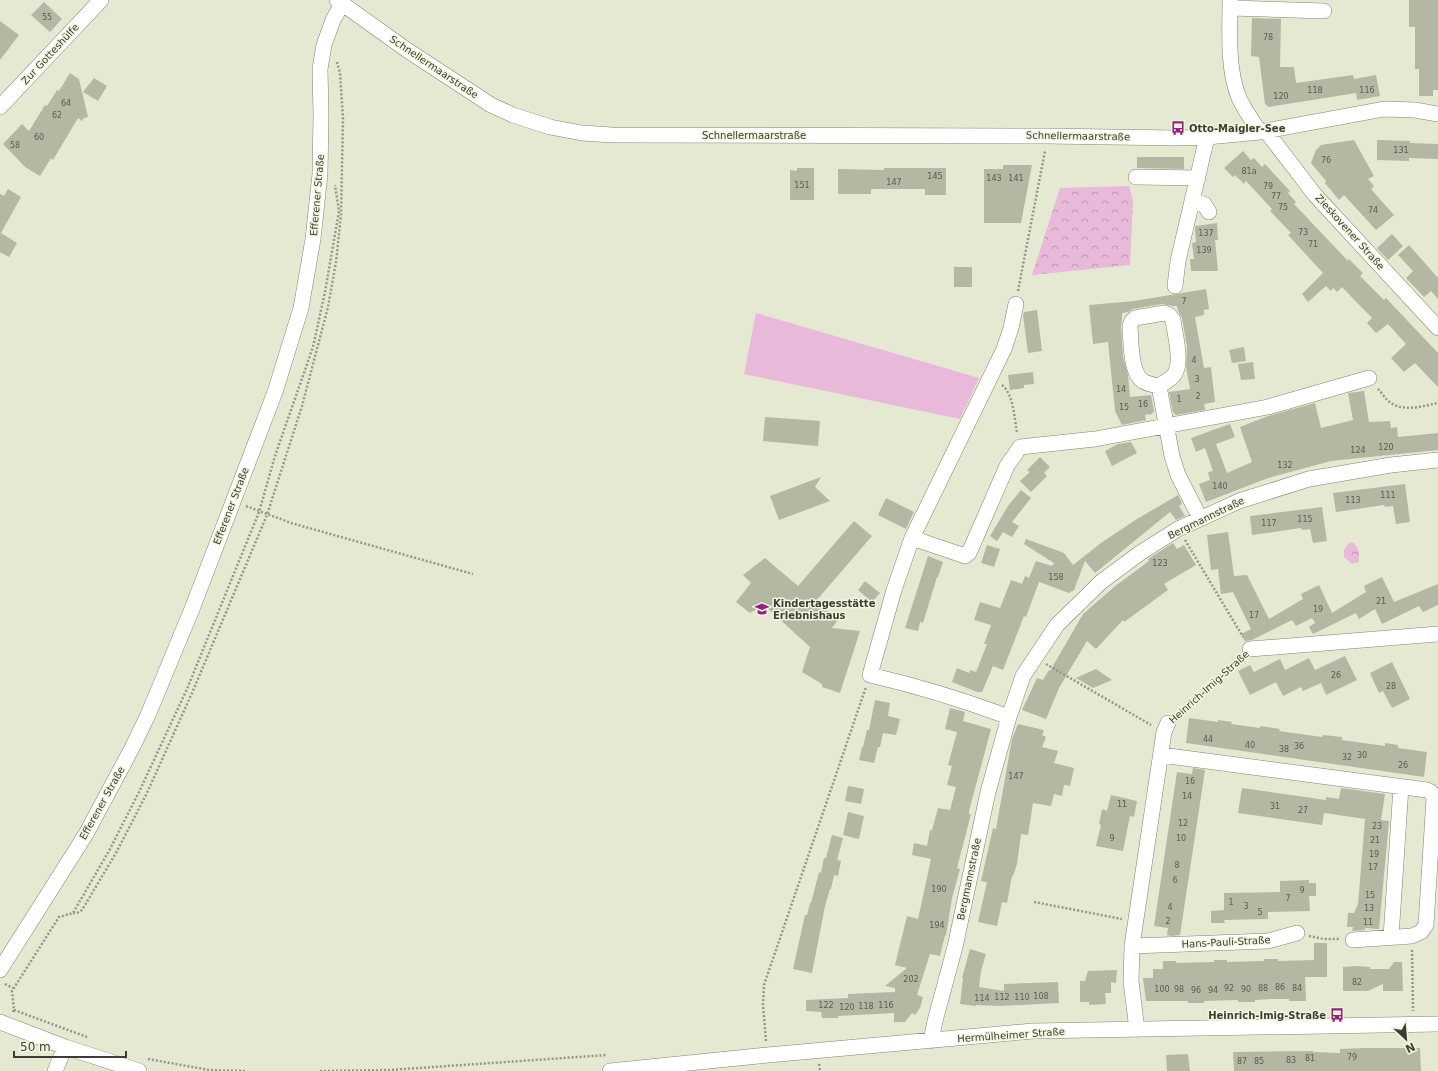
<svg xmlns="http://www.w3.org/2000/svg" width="1438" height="1071" font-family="'DejaVu Sans',sans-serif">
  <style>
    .forest { fill: url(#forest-crowns) }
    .pitch { fill: #e9b9da }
    .building { fill: #b4b7a2 }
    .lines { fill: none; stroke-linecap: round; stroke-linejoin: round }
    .minor-casing { stroke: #818470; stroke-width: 16 }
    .path { stroke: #949686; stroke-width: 2.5; stroke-dasharray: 2 2; stroke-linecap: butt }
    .minor { stroke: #fff; stroke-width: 15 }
    .labels { text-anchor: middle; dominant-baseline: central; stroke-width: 3; stroke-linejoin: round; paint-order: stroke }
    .number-label { font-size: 8px; fill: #5a5c50 }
    .street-label { font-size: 10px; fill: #3c3d35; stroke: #f2f6df }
    .poi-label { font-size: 10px; font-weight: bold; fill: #3c3d35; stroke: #f2f6df; text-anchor: start }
  </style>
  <defs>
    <pattern id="forest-crowns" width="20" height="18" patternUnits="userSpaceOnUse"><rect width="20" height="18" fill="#e9b9da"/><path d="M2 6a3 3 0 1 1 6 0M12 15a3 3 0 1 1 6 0" fill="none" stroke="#be98b2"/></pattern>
  </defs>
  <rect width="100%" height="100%" fill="#e5e9d2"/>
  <!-- forest -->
  <path class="forest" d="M1129,186L1133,201L1130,265L1032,275L1060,188Z
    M1350,542L1355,544L1359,551V562L1352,564L1344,557V550Z"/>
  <!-- pitch -->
  <path class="pitch" d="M756,313L979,378L960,419L744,374Z"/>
  <!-- building -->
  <path class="building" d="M1409,0H1438V90H1433V96H1419V69H1415V27H1409Z
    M44,2L62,19L50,32L31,15Z
    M1252,18L1281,19L1280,67H1294L1296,83L1353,75L1354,79L1376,75L1380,96L1357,100L1356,93L1269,107L1265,104L1259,57L1251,56Z
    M0,21L19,35L0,60Z
    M70,73L79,79L88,117L84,118L82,121L78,118L53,160L51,158L40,176L25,167L3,144L22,124L29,131L45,105L47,106L57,90L59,91Z
    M94,78L107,86L98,101L83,92Z
    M1354,140L1374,176L1368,179L1374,186L1371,189L1394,215L1376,230L1344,195L1339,200L1325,183L1326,181L1311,163L1316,150L1321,145Z
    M1377,140L1410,141V143L1438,144V159L1409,158V161L1377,160Z
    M1243,151L1251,160L1254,158L1262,167L1265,164L1290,191L1288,193L1296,202L1294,204L1348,261L1349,259L1363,273L1360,276L1384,300L1386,298L1438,353V387L1415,363L1404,372L1391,358L1406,344L1388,324L1376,333L1367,323L1372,318L1342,287L1337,292L1333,288L1331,291L1326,286L1308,302L1302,294L1323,273L1288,235L1291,233L1270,211L1272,209L1246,181L1244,184L1235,175L1233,177L1224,168Z
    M1137,157H1184V169L1137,168Z
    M1003,165H1032L1021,223H984V169H1003Z
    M797,168H814V200H790V170L797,171Z
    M884,168H946V195H925V189H871V194H838V169L884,170Z
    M8,189L21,197L1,233L17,243L9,257L0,252V194L4,196Z
    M1217,223L1218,240H1215L1218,271H1191L1190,259H1194L1192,243L1196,242L1195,230V226Z
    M1392,234L1403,246L1388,260L1377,248Z
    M1409,245L1438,278V299L1431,291L1424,297L1406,278L1413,271L1398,255Z
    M954,267H972V287H954Z
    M1206,289L1209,309L1204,310V315L1195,317L1204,368L1211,367L1215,402L1204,404L1205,410L1176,415L1173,412L1169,392L1190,389L1186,367L1187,347L1182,318L1178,311L1177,306H1172L1162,304L1133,309L1128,312L1122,313V321L1121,326L1123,357L1128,375L1130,397L1151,395L1154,411L1152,414L1145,415L1146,420L1122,425L1115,411L1108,342L1093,344L1089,305L1134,301Z
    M1037,310L1042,351L1028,353L1023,315L1024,312Z
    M1244,347L1246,361L1232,363L1229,350Z
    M1253,362L1255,379L1241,380L1238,364Z
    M1033,372L1034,384L1024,385V388L1010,390L1008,375Z
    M1364,391L1369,422L1390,421L1391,428L1397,427L1398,437L1438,433V450L1331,461L1268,478L1206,502L1199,484L1210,480L1208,472L1213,471L1205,448L1196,452L1191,438L1230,424L1235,437L1216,444L1227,473L1252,462L1240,427L1268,416L1315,403L1321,428L1353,420L1348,393Z
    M765,417L820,421L818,446L763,441Z
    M1131,442L1137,453L1112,466L1105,451L1118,444Z
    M1040,457L1050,467L1044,473L1047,476L1031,492L1020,481L1030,472L1027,470Z
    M821,477L815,487L830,501L779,520L770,496Z
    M1405,484L1410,522L1396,524L1393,506L1385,507L1384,505L1336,512L1333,493Z
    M1021,490L1031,498L1012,522L1019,526L1012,537L1003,532L997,541L990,536L1008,506Z
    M1178,495L1182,503L1179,506L1185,516L1176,520L1170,512L1095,573L1085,561L1074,590L1069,593L1029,578L1036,561L1052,566L1054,563L1024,544L1026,539L1064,553L1073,565L1101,543L1137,519Z
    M886,498L914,512L906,529L878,515Z
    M1322,507L1327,541L1313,543L1310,529L1302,530L1301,528L1252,535L1250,516Z
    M854,521L872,536L816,601L838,620L832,628L860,631L840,693L822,687V684L802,672L810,647L764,605L750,613L736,602L751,583L743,575L765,558L798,586Z
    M1228,532L1234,576L1247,575L1269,619L1303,599L1301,594L1319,585L1332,613L1366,592L1364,586L1382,577L1394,602L1438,584V605L1423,612L1419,606L1382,624L1375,609L1359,619L1356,613L1313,634L1309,627L1315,623L1312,618L1296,626L1292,620L1252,640L1245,641L1241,634L1251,629L1233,592L1221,594L1218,569L1211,570L1207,535Z
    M1173,543L1177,549L1184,545L1196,565L1164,584L1168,590L1124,622L1123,620L1096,649L1087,641L1059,688L1046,719L1022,710L1037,678L1043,680L1049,670L1050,671L1083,614L1114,587L1149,561L1148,559Z
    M987,545L1000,549L994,567L981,563Z
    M928,556L943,562L938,577H937L923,623L920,622L918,631L905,628Z
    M1025,576L1039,582L1026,617L1024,616L1003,670L993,666L982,692H977L952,682L957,668L969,673L970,670L976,672L987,644H984L991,625L974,620L980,602L1000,608L1011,580L1022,584Z
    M865,581L880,593L872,602L858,590Z
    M1345,656L1357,680L1326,695L1321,683L1303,691L1301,687L1283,696L1276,682L1250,695L1238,671L1250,665L1254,672L1280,659L1285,670L1309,658L1315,670Z
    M1392,662L1410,699L1392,708L1383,691L1379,693L1370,673Z
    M1096,669L1112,680L1093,688L1076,678Z
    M875,700L890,703L888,716L900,719L896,735L883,733L880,747H878L874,763L859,760L862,747H863L867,730H869Z
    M950,708L965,712L963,721L991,729L969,811V814H971L957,868L960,869L952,898L946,936L945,935L940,956L930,954L917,995L923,997L920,1008L915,1015L912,1013L905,1022H894V1013L838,1016V1018H822L821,1012L806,1011V1000L848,998V994L895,992V988L885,986L907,968L895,965L907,916L918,919L931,859L912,855L914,843L927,846L930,830H932L938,808L950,810L956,787L947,785L952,766L948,765L957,732L945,729Z
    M1189,718L1218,722V720L1232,722L1231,724L1260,728V726L1280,729L1279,731L1322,737L1323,735L1342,737V740L1385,746V743L1398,745V748L1427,752L1424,777L1186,743Z
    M1018,724L1044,730L1042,735L1046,737L1042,747L1058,751L1054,763L1074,768L1070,786L1064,785L1062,796L1054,794L1051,806L1033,803L1028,835L1021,834L1017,864L1013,876H1012L1007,903L1002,902L997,926L978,922L987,882L981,881L993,828L996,829L1012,739Z
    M1193,768L1205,770L1180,935L1171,936L1167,935L1168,928L1154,926L1177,772L1192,774Z
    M848,786L864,789L861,804L845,801Z
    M1242,788L1326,800V797L1339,799L1341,788L1385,794L1381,820L1389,821L1379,929L1365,928V930L1352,931L1353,927H1347L1348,913H1354L1358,904L1365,819L1324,813L1322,825L1238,813Z
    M1111,795L1137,801L1134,817L1130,816L1123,851L1096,846L1101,825L1099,824L1102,809L1107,811Z
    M848,812L864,816L859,839L843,835Z
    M832,835L843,838L837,860L841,861L838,876L834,875L831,889H830L825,906L812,973L793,969L805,915H807L810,903H811L819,872L821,873L824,858H826Z
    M1309,880V883H1316V896H1309L1310,911L1268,912V919L1224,920L1225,923H1211V911L1224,910V893L1280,892V881Z
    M1314,943H1327V977H1305L1306,1001H1289V999H1272L1255,1000V1002H1238V1000L1204,1001V1003H1188V1001H1146L1143,978H1153V969H1163V961H1176V963L1214,962V960H1227V962L1264,961V959H1278V961L1314,960Z
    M970,949L986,954L981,971L979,987L1004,991V984L1058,982L1059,1003L1000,1006L976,1005V1006L960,1004L963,978H962Z
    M1394,962H1402L1403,991H1383V984L1368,991H1343V967L1355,966L1370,967V969H1389Z
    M1117,970L1116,983L1111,982V993H1105L1106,1004L1089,1005V1002H1080V981H1085L1088,971Z
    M1365,1048H1420L1421,1071H1234L1233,1052L1313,1051V1052L1340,1053V1049Z
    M1188,1054L1190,1071H1167L1166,1055Z"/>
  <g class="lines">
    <defs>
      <path id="minor" d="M337,0L407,50L491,105L513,115L550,127L582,133L612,135L1047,136L1176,138L1207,137L1260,132L1384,109L1415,110L1438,114
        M1230,0C1230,32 1227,68 1239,98C1245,110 1252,121 1260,132
        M1230,8L1324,11
        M0,107L101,0
        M1266,131L1315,195L1438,328
        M1136,177L1198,178
        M1193,202L1204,204L1209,212
        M1175,286L1178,261L1207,137
        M1164,313L1169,315L1173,320C1175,335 1183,363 1174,375C1170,380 1163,383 1159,386C1154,385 1147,384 1143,381C1130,373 1131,340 1130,326L1132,321L1135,318Z
        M1159,386L1172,456L1178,475L1200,518
        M912,538L965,556L969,553L1007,466L1020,447L1095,439L1268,407L1369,378
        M1250,649L1438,634
        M1009,717C963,700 918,686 870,675L894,590L912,538L1004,349L1011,328L1016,304
        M1161,755L1427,790L1431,792L1434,798L1426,925L1421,932L1412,936L1353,940
        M1391,937L1401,787
        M1132,946L1268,941L1297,933
        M0,970L86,834L132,748L148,715L192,609L275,392L301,308L313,239L320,174L321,115L320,69L324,45L333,20L342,4
        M0,1022L65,1047L139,1071
        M1137,1030L1131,981L1132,946L1164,732L1168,723
        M931,1041L935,1021L955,947L988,792L1009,717L1023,676L1057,625L1101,582L1140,553L1178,529L1239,501L1309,479L1391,465L1438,460
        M55,1071L65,1047
        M610,1071L768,1055L1033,1031L1438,1024"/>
    </defs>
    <!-- minor casing -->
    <use href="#minor" class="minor-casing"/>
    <!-- path -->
    <path class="path" d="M1018,291L1045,151
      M1002,385C1014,395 1014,418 1017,432
      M1378,389C1382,393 1386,400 1391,403C1404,412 1424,406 1438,403
      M246,506L291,523L473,574
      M1185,540L1243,637
      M1046,664L1151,725
      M1179,713L1241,658
      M1034,902L1122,919
      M73,913H77L82,910L116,853L147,793L192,693L267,515L302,406L328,307L336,262L341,215L343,119L340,73L337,62
      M1309,936L1324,939H1340
      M1412,950L1413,1011
      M5,984L13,988
      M14,1010L87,1037
      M13,1012L14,1010L12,991L59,917L73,913L110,849L140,790L187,689L259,512L275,456L313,347L325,292L339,211L335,185
      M766,1041L763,1005L764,985L866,687
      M148,1059L209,1070L246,1071
      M819,1064L820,1071
      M320,1071L390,1070L607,1055"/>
    <!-- minor -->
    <use href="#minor" class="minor"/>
  </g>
  <!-- icons -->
  <defs>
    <symbol id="bus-bare" viewBox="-9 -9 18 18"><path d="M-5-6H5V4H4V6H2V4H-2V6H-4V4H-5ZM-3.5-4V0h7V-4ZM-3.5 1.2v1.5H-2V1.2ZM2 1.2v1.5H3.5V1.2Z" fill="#96227f" stroke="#f2f6df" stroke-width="2.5" paint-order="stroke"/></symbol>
    <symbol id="school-bare" viewBox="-9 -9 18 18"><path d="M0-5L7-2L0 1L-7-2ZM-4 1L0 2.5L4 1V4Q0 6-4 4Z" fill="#96227f" stroke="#f2f6df" stroke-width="2.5" paint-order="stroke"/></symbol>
  </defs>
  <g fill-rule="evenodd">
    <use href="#bus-bare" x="1168" y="118" width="20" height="20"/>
    <use href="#school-bare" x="752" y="599" width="20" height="20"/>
    <use href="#bus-bare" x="1327" y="1005" width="20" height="20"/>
  </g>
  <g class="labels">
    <!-- number labels -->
    <g class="number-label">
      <text x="47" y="17">55</text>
      <text x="1268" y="37">78</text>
      <text x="1315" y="90">118</text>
      <text x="1367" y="90">116</text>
      <text x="1281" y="96">120</text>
      <text x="66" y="103">64</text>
      <text x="57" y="115">62</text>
      <text x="39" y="137">60</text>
      <text x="15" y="145">58</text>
      <text x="1401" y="150">131</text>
      <text x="1326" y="160">76</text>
      <text x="1249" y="171">81a</text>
      <text x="935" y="176">145</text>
      <text x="994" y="178">143</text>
      <text x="1016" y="178">141</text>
      <text x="894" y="182">147</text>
      <text x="802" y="185">151</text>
      <text x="1268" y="186">79</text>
      <text x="1276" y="196">77</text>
      <text x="1283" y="207">75</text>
      <text x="1373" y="210">74</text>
      <text x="1303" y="232">73</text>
      <text x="1206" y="233">137</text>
      <text x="1313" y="244">71</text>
      <text x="1204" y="250">139</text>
      <text x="1184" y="301">7</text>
      <text x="1194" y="360">4</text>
      <text x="1197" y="379">3</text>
      <text x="1121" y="389">14</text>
      <text x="1198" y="396">2</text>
      <text x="1179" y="399">1</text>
      <text x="1143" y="404">16</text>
      <text x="1124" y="407">15</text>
      <text x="1386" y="447">120</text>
      <text x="1358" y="450">124</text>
      <text x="1285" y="465">132</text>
      <text x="1220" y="486">140</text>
      <text x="1388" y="495">111</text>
      <text x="1353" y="500">113</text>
      <text x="1305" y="519">115</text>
      <text x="1269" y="523">117</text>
      <text x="1160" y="563">123</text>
      <text x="1056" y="577">158</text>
      <text x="1381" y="601">21</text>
      <text x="1318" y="609">19</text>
      <text x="1254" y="615">17</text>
      <text x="1336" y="675">26</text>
      <text x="1391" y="686">28</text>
      <text x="1208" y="739">44</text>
      <text x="1250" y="745">40</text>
      <text x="1299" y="746">36</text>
      <text x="1284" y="749">38</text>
      <text x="1362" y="755">30</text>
      <text x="1347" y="757">32</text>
      <text x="1403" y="765">26</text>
      <text x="1016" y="776">147</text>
      <text x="1190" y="781">16</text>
      <text x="1187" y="796">14</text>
      <text x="1122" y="804">11</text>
      <text x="1275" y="806">31</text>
      <text x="1303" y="810">27</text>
      <text x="1183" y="823">12</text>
      <text x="1377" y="826">23</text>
      <text x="1112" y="838">9</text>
      <text x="1181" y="838">10</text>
      <text x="1375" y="840">21</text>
      <text x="1374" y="854">19</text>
      <text x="1177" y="865">8</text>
      <text x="1373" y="867">17</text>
      <text x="1175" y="880">6</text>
      <text x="939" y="889">190</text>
      <text x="1302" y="890">9</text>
      <text x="1370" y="895">15</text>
      <text x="1288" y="898">7</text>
      <text x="1231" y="902">1</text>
      <text x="1246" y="906">3</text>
      <text x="1170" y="907">4</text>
      <text x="1369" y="908">13</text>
      <text x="1260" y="912">5</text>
      <text x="1168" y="921">2</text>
      <text x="1368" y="922">11</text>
      <text x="937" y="925">194</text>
      <text x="911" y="979">202</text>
      <text x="1357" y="982">82</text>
      <text x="1280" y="987">86</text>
      <text x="1229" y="988">92</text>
      <text x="1263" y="988">88</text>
      <text x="1297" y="988">84</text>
      <text x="1162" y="989">100</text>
      <text x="1179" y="989">98</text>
      <text x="1246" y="989">90</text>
      <text x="1196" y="990">96</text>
      <text x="1213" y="990">94</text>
      <text x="1041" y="996">108</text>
      <text x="1002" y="997">112</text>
      <text x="1022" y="997">110</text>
      <text x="982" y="998">114</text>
      <text x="826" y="1005">122</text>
      <text x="886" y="1005">116</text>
      <text x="866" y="1006">118</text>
      <text x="847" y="1007">120</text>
      <text x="1352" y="1057">79</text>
      <text x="1310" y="1058">81</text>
      <text x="1291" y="1060">83</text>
      <text x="1242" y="1061">87</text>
      <text x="1259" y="1061">85</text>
    </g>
    <!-- street labels -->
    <g class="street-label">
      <text transform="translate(50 54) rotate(-47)">Zur Gotteshülfe</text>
      <text transform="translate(434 67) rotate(34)">Schnellermaarstraße</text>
      <text x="754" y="135">Schnellermaarstraße</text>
      <text transform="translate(1078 136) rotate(1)">Schnellermaarstraße</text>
      <text transform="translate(317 195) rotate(-85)">Efferener Straße</text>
      <text transform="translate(1350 232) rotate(48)">Zieskovener Straße</text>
      <text transform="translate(231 506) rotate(-69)">Efferener Straße</text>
      <text transform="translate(1206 518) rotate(-26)">Bergmannstraße</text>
      <text transform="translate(1209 687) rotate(-42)">Heinrich-Imig-Straße</text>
      <text transform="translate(102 803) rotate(-61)">Efferener Straße</text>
      <text transform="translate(969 879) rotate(-78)">Bergmannstraße</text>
      <text transform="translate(1226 942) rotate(-3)">Hans-Pauli-Straße</text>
      <text transform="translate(1011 1035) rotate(-4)">Hermülheimer Straße</text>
    </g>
    <!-- poi labels -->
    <g class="poi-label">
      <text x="1189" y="128">Otto-Maigler-See</text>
      <text x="773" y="603">Kindertagesstätte<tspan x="773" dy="12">Erlebnishaus</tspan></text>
      <text x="1326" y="1015" text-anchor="end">Heinrich-Imig-Straße</text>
    </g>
  </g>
  <!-- north arrow -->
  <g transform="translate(1406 1039) rotate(154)" stroke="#f2f6df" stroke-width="3" paint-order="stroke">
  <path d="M0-3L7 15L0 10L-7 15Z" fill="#3c3d35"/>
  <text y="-6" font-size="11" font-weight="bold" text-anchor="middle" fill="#3c3d35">N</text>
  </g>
  <!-- scale -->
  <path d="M14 1051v6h112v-6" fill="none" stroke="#3c3d35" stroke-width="2"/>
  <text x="20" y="1051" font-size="12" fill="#3c3d35" stroke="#f2f6df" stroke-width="3" paint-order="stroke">50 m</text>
</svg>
